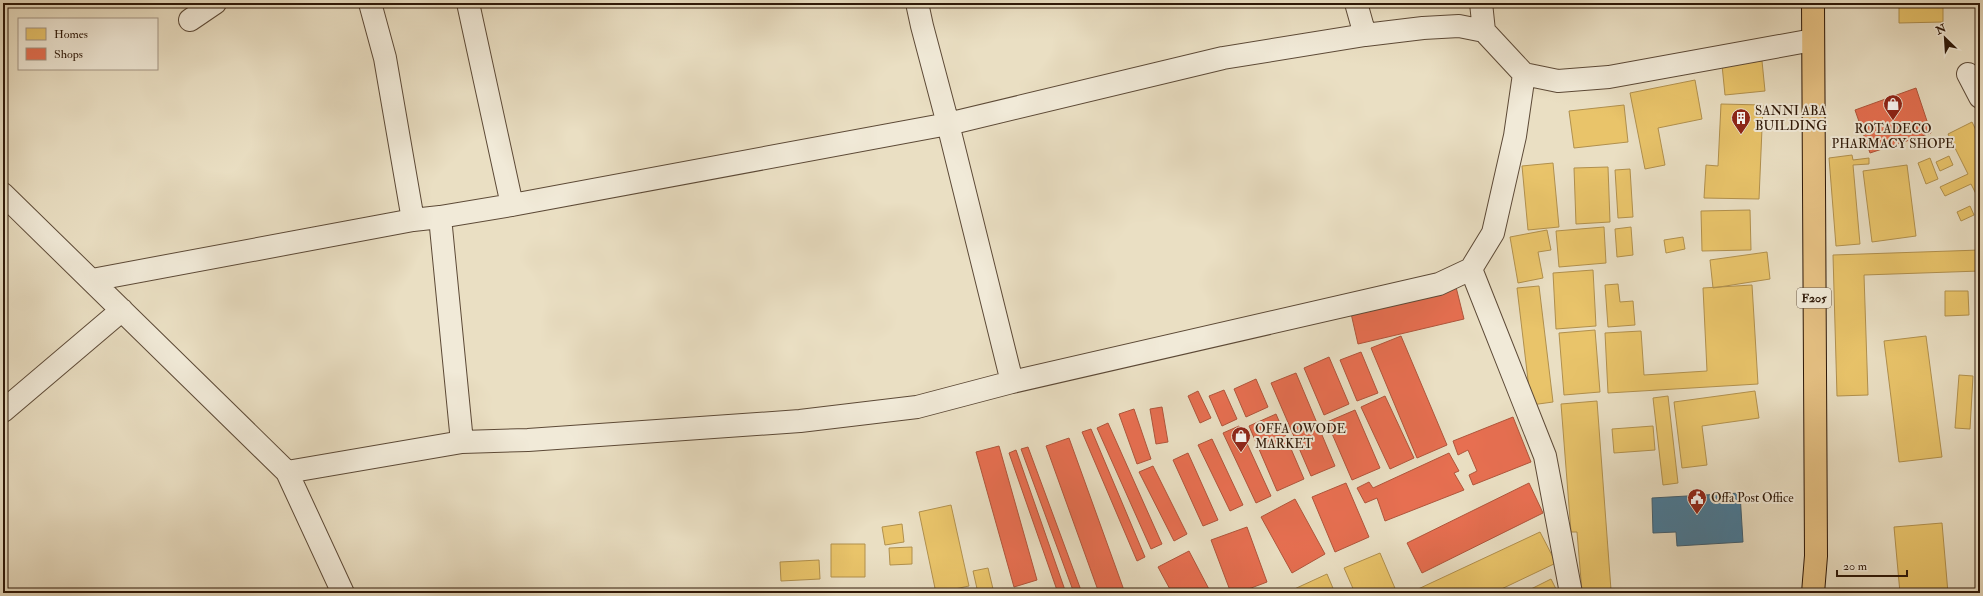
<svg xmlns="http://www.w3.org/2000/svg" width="1983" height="596" font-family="'IM FELL Double Pica',serif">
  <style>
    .homes { fill: #e9c46a; stroke: #b1904d }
    .shops { fill: #e76f51; stroke: #b0553b }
    .public { fill: #457b9d; stroke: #3e5d70 }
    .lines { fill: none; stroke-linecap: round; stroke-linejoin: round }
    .minor-casing { stroke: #5d4a37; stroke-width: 24 }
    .major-casing { stroke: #2e1808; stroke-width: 24 }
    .minor { stroke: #f1ead8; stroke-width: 22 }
    .major { stroke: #e5c082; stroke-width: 22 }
    .labels { text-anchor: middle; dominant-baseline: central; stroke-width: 4; stroke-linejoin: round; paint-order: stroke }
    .shield { fill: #f1ead8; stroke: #685746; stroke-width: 1 }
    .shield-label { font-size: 12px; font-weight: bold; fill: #2e1808 }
    .poi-label { font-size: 13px; fill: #2e1808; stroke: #f1ead8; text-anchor: start }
  </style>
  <rect width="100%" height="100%" fill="#eadfc3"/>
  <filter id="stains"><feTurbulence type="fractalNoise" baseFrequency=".005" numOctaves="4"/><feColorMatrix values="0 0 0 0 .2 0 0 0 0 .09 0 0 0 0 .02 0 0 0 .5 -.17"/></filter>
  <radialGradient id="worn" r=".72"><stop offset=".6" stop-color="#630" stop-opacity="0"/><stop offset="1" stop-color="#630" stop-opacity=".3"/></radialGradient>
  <!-- homes -->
  <path class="homes" d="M1899,3H1943V22L1899,23Z
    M1762,61L1765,91L1725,95L1722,65Z
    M1695,80L1702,119L1658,128L1665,165L1645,169L1630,93Z
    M1721,104L1763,105L1759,199L1704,198L1706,165L1718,166Z
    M1624,105L1628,142L1574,148L1569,111Z
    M1972,122L1980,138V202L1971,184L1945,196L1940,187L1968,174L1948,134Z
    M1852,155L1853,160L1869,158V164L1853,165L1860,244L1836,246L1829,158Z
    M1949,156L1953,165L1940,171L1936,162Z
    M1930,158L1938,179L1926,184L1918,163Z
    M1553,163L1559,227L1528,230L1522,166Z
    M1907,165L1916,236L1872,242L1863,171Z
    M1608,167L1610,222L1576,224L1574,168Z
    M1630,169L1633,217L1618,218L1615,170Z
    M1970,206L1974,215L1961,221L1957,212Z
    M1750,210L1751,250L1702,251L1701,211Z
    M1604,227L1606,263L1559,267L1556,231Z
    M1631,227L1633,255L1617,257L1615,229Z
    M1547,230L1551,250L1538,252L1543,278L1518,283L1510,237Z
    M1683,237L1685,249L1666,253L1664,240Z
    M1980,250V271L1864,275L1868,395L1837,396L1833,255Z
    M1767,252L1770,279L1713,288L1710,260Z
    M1593,270L1596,326L1556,329L1553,273Z
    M1618,284L1620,302L1633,301L1635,325L1608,327L1605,285Z
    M1752,285L1758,384L1608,393L1605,333L1641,331L1644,375L1707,371L1703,288Z
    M1539,286L1553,402L1531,405L1517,288Z
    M1945,291H1968L1969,315L1945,316Z
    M1595,330L1600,392L1564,395L1559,333Z
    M1926,336L1942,457L1899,462L1884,341Z
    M1959,375L1973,376L1970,429L1955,428Z
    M1755,391L1759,418L1702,426L1707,465L1682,468L1674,402Z
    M1668,396L1678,483L1663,485L1653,398Z
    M1597,401L1611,590L1582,592L1577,532H1571L1561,404Z
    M1653,426L1655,450L1614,453L1612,429Z
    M951,505L969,586L936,593L919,512Z
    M1942,523L1948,593H1900L1894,527Z
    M902,524L904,542L885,545L882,527Z
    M1540,532L1556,563L1493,593H1417L1416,590Z
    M831,544H865V577H831Z
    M912,547V564L890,565L889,548Z
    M1380,553L1397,593H1355L1344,568Z
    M819,560L820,579L781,581L780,562Z
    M988,568L994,593H978L973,571Z
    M1327,574L1335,593H1291L1290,591Z
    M1551,579L1558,593H1523Z
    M843,591H905V593H843Z"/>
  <!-- shops -->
  <path class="shops" d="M1916,88L1931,133L1870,153L1855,110Z
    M1455,283L1464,319L1358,344L1350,309Z
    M1401,336L1447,445L1417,458L1371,348Z
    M1361,352L1378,393L1357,401L1340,360Z
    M1329,357L1349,404L1324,415L1304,368Z
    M1296,373L1335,466L1311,476L1271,383Z
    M1256,379L1268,407L1246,417L1234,389Z
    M1224,390L1237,419L1222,426L1209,396Z
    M1198,391L1211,418L1200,423L1188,396Z
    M1385,396L1414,458L1390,469L1361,407Z
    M1162,407L1168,442L1156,444L1150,409Z
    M1134,409L1151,459L1137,464L1119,414Z
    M1355,410L1380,468L1352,480L1327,422Z
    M1276,414L1304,479L1277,491L1249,426Z
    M1513,417L1531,462L1473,485L1469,475L1477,471L1468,450L1458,455L1453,441Z
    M1108,423L1162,544L1151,549L1097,428Z
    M1239,426L1271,496L1256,503L1223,433Z
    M1091,429L1145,557L1137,561L1082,432Z
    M1069,438L1125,593H1099L1046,446Z
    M1212,439L1243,505L1230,511L1198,445Z
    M999,446L1037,580L1014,587L976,452Z
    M1028,447L1082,593H1074L1021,449Z
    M1016,450L1066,593H1058L1009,453Z
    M1188,453L1218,520L1203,526L1173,460Z
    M1449,453L1459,471L1454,473L1464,490L1385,521L1377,498L1365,503L1357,488L1369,482L1373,488Z
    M1153,466L1187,534L1174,541L1139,472Z
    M1346,483L1369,537L1335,552L1312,497Z
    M1529,483L1543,513L1422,573L1407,543Z
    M1295,499L1325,554L1292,573L1261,517Z
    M1247,527L1267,582L1238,593H1231L1211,540Z
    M1189,551L1211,593H1172L1158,567Z"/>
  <!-- public -->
  <path class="public" d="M1740,493L1743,542L1677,546L1676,532L1653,533L1652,498Z"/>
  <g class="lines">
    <defs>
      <path id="minor" d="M370,3L385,58L413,220
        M468,3L512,205
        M917,3L922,26L948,124L1012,382
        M1356,3L1365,35
        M1481,3L1484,31L1524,74L1558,81L1609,77L1813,40
        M190,20L215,3
        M1968,74L1980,97
        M3,194L287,472L343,593
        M440,217L462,442
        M1471,269L1545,456L1571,593
        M92,280L413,220L440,217L512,205L948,124L1223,58L1365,35L1423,28L1459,26L1484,31
        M3,411L122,310
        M287,472L462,442L528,440L800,421L917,407L1012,382L1439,284L1471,269L1493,233L1515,136L1524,74"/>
      <path id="major" d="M1813,593L1816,556L1813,3"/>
    </defs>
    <!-- minor casing -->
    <use href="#minor" class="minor-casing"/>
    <!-- major casing -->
    <use href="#major" class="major-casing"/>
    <!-- minor -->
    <use href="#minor" class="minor"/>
    <!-- major -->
    <use href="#major" class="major"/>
  </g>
  <!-- icons -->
  <defs>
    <symbol id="shop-pin" viewBox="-11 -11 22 30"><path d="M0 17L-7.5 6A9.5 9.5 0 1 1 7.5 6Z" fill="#8f2418" stroke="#f1ead8"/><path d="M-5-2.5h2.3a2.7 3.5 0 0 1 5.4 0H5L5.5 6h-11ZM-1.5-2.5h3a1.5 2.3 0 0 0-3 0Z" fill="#fff"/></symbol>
    <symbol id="building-pin" viewBox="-11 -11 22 30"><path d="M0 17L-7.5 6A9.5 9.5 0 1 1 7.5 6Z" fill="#8f2418" stroke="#f1ead8"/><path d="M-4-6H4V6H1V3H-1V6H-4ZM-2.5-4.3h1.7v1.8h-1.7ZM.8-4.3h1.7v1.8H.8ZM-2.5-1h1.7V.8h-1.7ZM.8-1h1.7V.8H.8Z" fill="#fff"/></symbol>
    <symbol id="civic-pin" viewBox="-11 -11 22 30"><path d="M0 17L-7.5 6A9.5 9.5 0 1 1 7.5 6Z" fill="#8f2418" stroke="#f1ead8"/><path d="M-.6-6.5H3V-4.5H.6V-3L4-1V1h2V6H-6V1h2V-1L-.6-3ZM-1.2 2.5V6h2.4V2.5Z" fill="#fff"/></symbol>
  </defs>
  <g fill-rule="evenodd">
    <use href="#shop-pin" x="1882" y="93" width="22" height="30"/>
    <use href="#building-pin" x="1730" y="107" width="22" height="30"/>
    <use href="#shop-pin" x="1230" y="425" width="22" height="30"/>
    <use href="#civic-pin" x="1686" y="487" width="22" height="30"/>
  </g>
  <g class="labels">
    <!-- shield labels -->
    <rect class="shield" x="1797" y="288" width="34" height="20" rx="3"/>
    <g class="shield-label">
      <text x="1814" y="298">F205</text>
    </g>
    <!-- poi labels -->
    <g class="poi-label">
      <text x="1755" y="111">SANNI ABA<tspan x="1755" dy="15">BUILDING</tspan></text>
      <text x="1893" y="129" text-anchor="middle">ROTADECO<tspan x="1893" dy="15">PHARMACY SHOPE</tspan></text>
      <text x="1255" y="429">OFFA OWODE<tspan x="1255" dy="15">MARKET</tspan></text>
      <text x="1711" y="498">Offa Post Office</text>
    </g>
  </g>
  <!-- margin -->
  <rect width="1983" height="596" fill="none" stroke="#eadfc3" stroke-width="16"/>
  <rect x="4" y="4" width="1975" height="588" fill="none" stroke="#2e1808" stroke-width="2"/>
  <rect x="8" y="8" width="1967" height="580" fill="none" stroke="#2e1808"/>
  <!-- legend -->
  <rect x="18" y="18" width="140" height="52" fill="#f1ead8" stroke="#a39685"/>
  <rect x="26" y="28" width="20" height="12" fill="#e9c46a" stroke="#a39685"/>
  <text x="54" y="38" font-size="12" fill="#2e1808">Homes</text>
  <rect x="26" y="48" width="20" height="12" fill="#e76f51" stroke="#a39685"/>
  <text x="54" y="58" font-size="12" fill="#2e1808">Shops</text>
  <!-- north arrow -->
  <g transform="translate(1945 38) rotate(335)" stroke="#f1ead8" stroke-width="3" paint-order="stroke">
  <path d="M0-3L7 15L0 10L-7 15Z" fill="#2e1808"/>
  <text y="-6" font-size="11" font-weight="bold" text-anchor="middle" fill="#2e1808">N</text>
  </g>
  <!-- scale -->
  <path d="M1837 570v6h70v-6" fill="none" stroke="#2e1808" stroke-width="2"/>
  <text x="1843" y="570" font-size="12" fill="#2e1808" stroke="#f1ead8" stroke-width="3" paint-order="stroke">20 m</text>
  <rect width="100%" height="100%" filter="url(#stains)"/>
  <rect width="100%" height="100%" fill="url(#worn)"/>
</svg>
